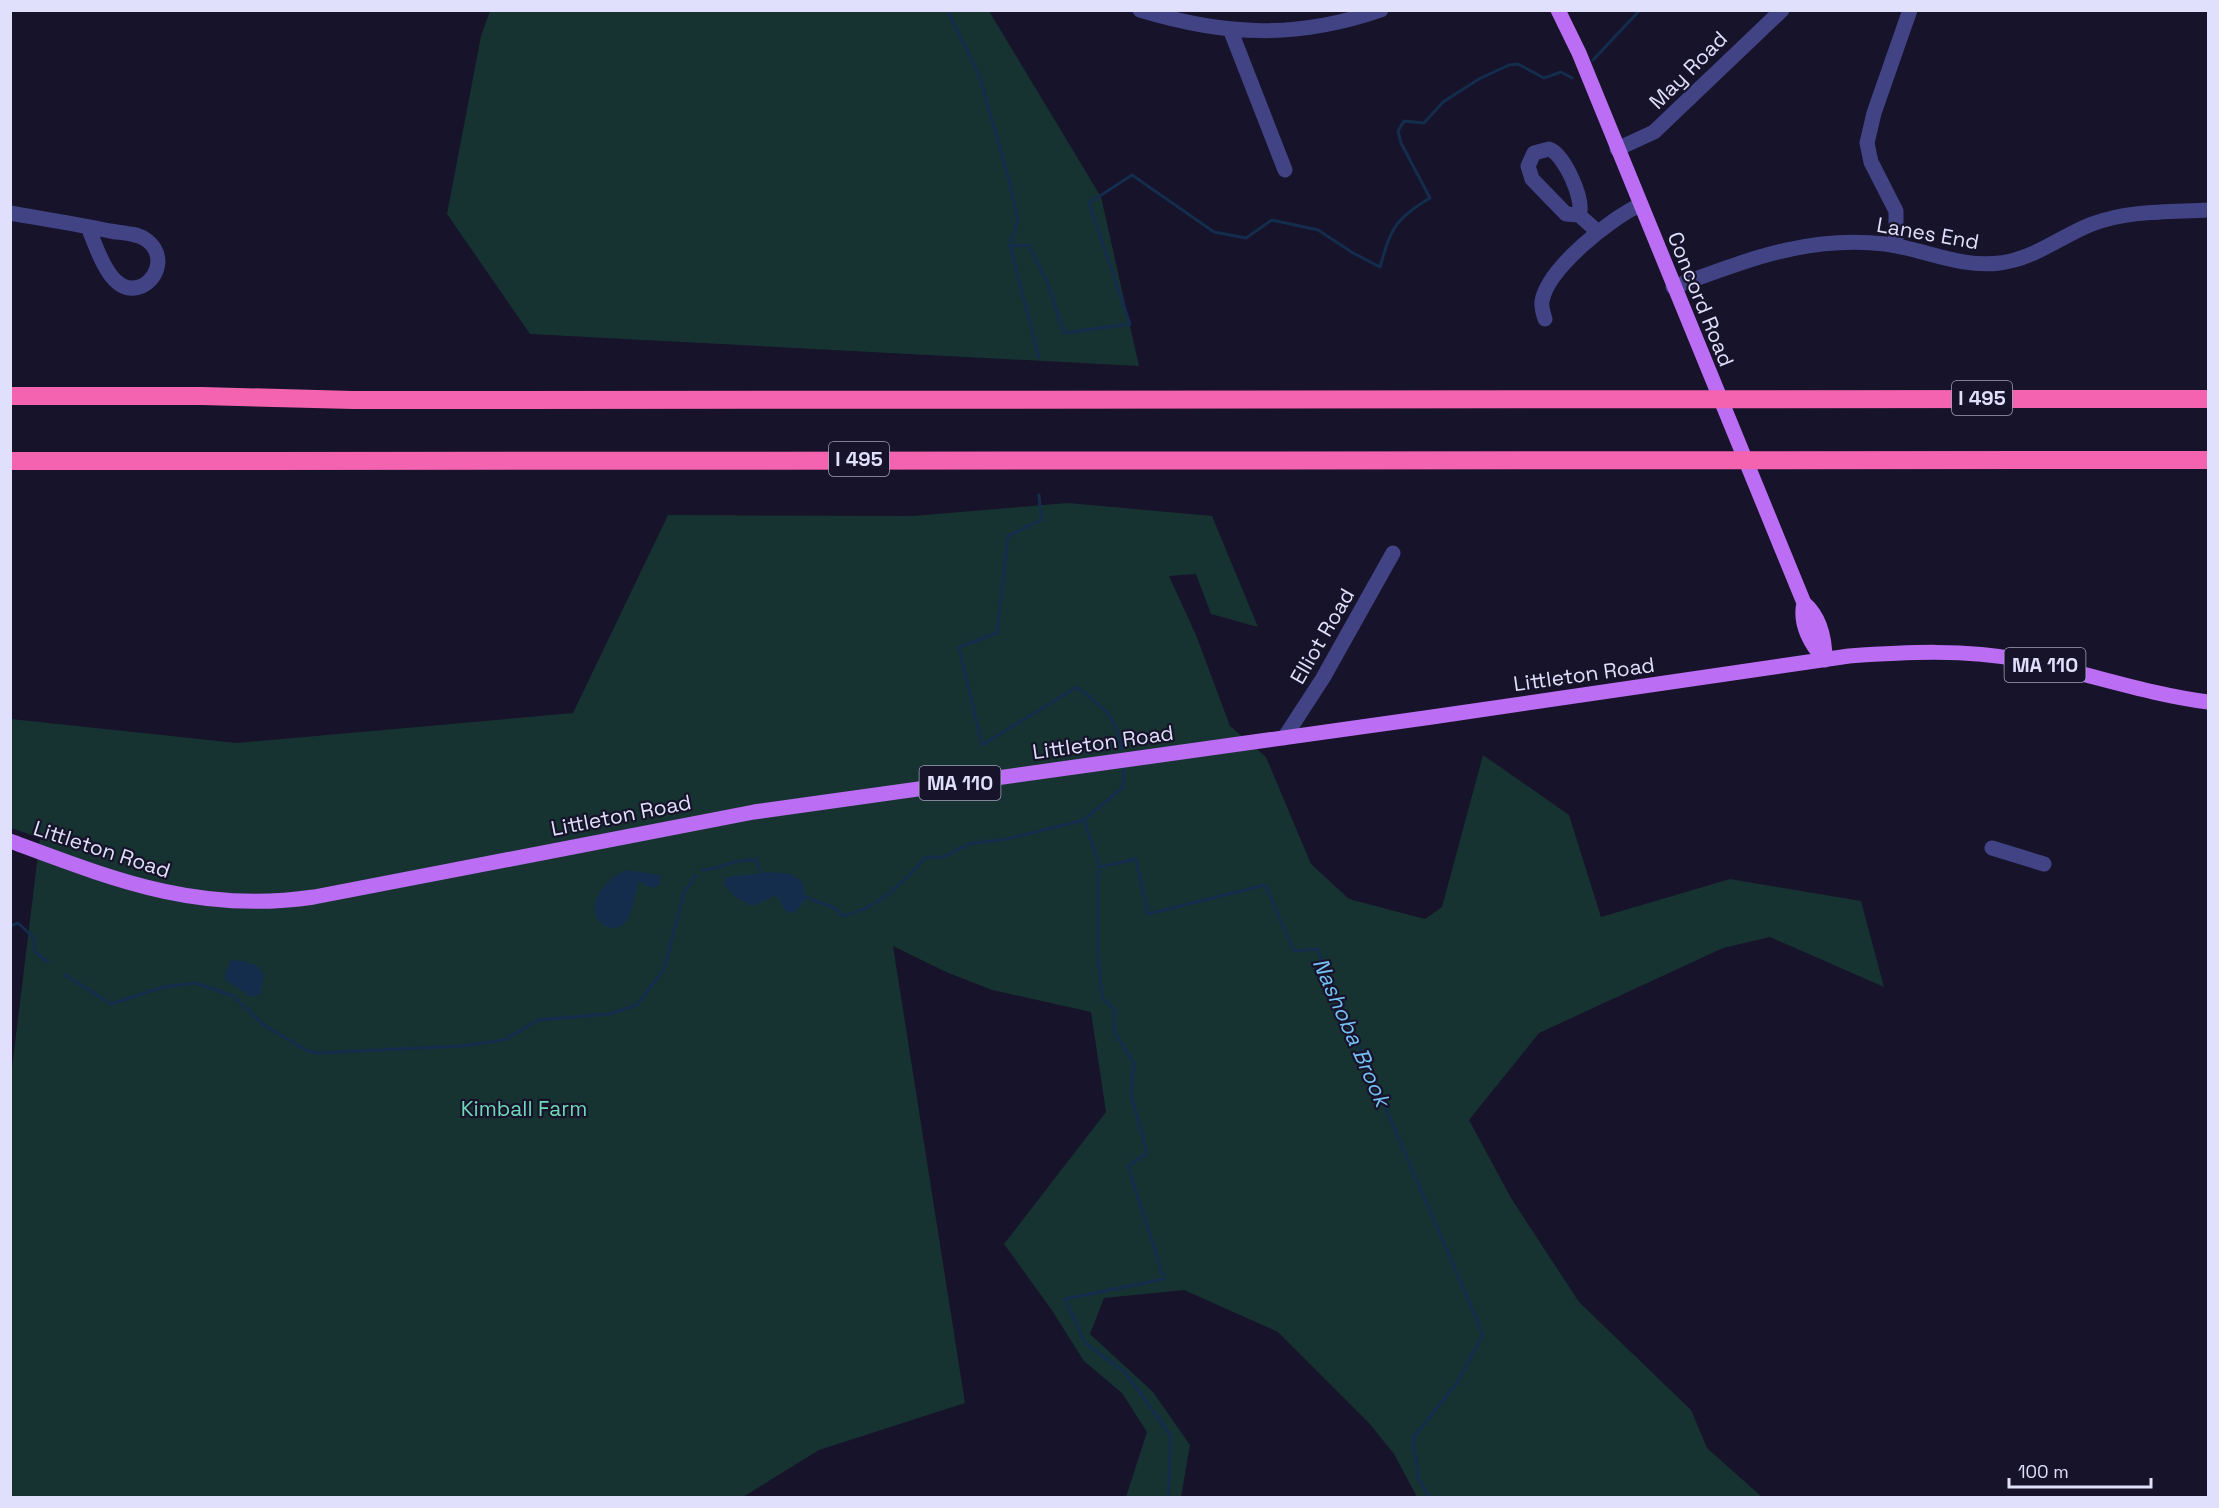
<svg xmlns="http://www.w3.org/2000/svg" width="2219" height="1508" font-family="'Space Grotesk',sans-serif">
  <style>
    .green { fill: #173331 }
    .water { fill: #142d4d }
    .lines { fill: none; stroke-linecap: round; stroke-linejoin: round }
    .stream { stroke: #142d4d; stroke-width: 3 }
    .minor { stroke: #424385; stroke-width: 15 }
    .major { stroke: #bb6ef4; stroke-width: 15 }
    .highway { stroke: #f363b0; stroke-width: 18 }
    .labels { text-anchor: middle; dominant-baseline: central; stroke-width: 4.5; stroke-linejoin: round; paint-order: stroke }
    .shield { fill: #16132a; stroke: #a3a2bd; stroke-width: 1.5 }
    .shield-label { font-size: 20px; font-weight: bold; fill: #e0dffc }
    .street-label { font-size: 21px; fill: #e0dffc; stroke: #16132a }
    .park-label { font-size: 21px; fill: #6fd8b8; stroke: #16132a }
    .water-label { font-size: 22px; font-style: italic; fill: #75c0f4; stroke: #16132a }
  </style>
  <rect width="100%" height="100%" fill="#16132a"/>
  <!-- green -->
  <path class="green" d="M490,11H989L1101,197L1139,366L530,334L447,214L481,36Z
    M1068,503L1212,516L1258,627L1211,614L1196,574L1169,576L1196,635L1230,726L1266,757L1311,864L1349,899L1425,919L1442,907L1483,755L1569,815L1601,917L1730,879L1861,901L1884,987L1770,937L1723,948L1539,1033L1469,1120L1511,1198L1579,1302L1691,1410L1707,1448L1762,1497H1417L1394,1454L1369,1423L1278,1332L1184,1290L1104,1298L1090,1334L1153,1392L1190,1445L1181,1497H1126L1147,1432L1122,1393L1084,1361L1051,1309L1004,1244L1106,1112L1091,1012L992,990L946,972L893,946L965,1403L819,1450L743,1497H11L10,1084L40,838L11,828V719L237,743L573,713L668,515L913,516Z"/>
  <!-- water -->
  <path class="water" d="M628,870L659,875L661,879L659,885L652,888L639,882C632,898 634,934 607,927C578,912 606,875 628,870Z
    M771,872L791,874L802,882L806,898L795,913L785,911L777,895L753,906L737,898L724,885L726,877Z
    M238,960L256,965L264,974L260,995L251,997L224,979L230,961Z"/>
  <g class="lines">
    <!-- stream -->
    <path class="stream" d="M947,10L979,75L1009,180L1018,220L1010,246L1039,357
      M1593,60L1640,10
      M1010,246L1028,245L1047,281L1064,333L1130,324L1089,203L1132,175L1214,232L1246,238L1272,220L1318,230L1353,253L1380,267C1391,228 1395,219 1430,198L1401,143L1398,131L1404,121L1424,123L1443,102L1479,79L1509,65L1518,64L1544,78L1561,72L1572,78
      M1039,495L1041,520L1008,536L997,633L959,647L982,745L1077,687C1103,707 1116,715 1122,749
      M1124,768L1123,787L1084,820L1100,867L1136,859L1148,914L1265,885L1294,951L1317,949L1483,1334L1457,1383L1413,1438L1418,1478L1430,1498
      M1100,867L1098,874V955L1102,998L1115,1010L1114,1031L1134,1064L1131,1094L1147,1153L1128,1166L1164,1279L1065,1299L1085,1343L1125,1372L1171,1436L1168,1498
      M702,870C722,869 735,858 756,860L762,876
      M802,896L835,908L842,916C876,910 904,882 926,857H944L968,844L1007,839L1084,820
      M10,926L18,923L34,938L35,952L48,962
      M65,975L111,1004L163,987L196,983L233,996L265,1026L306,1050L317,1053L462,1046L504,1040L538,1020L609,1014L637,1005L664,969L684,893L696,875"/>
    <!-- minor -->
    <path class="minor" d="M1140,10C1226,36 1296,39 1381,10
      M1230,29L1285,170
      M1617,149L1654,132L1782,10
      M10,213C44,219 77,224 110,231C121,233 136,233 145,239C153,244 158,253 158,262C157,272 152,280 144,285C111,301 97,248 88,227
      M1579,215L1566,214L1532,179L1528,166L1534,153L1549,149C1564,154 1585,200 1579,215L1598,232
      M1896,246V211L1871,162L1867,143L1874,113L1910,10
      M1673,287C1745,261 1807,235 1885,244C1924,249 1960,268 2000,263C2034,259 2061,236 2092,224C2129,210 2170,212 2208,210
      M1545,319C1543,313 1541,307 1542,301C1548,268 1611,218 1640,205
      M1284,738L1323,678L1393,553
      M1992,848L2044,864"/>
    <!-- major -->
    <path class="major" d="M1558,10L1579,53L1804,603C1820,617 1825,640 1825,660
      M1804,603C1799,624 1811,645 1825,660
      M10,841C115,880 199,914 314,897L754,812L1432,717L1849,656C1907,652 1965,649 2022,660C2085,672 2145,694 2208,702"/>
    <!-- highway -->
    <path class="highway" d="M10,396H202L353,400L2208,399
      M10,461L2208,460"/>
  </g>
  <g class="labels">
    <!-- shield labels -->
    <g class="shield">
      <rect x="1952" y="381" width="60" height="34" rx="4.5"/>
      <rect x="829" y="442" width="60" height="34" rx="4.5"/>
      <rect x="2004.5" y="648" width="81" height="34" rx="4.5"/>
      <rect x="919.5" y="766" width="81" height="34" rx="4.5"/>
    </g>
    <g class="shield-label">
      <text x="1982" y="398">I 495</text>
      <text x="859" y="459">I 495</text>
      <text x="2045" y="665">MA 110</text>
      <text x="960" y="783">MA 110</text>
    </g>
    <!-- street labels -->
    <g class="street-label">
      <text transform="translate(1688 70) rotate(-45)">May Road</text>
      <text transform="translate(1928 233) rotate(10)">Lanes End</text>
      <text transform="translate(1701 299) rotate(68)">Concord Road</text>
      <text transform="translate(1322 636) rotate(-60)">Elliot Road</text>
      <text transform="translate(1584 674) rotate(-8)">Littleton Road</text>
      <text transform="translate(1103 742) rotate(-8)">Littleton Road</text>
      <text transform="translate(621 815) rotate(-11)">Littleton Road</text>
      <text transform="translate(102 849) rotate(18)">Littleton Road</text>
    </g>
    <!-- park labels -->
    <g class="park-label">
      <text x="524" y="1108">Kimball Farm</text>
    </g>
    <!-- water labels -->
    <g class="water-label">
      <text transform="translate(1352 1032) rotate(66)">Nashoba Brook</text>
    </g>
  </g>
  <!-- border -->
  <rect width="2219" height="1508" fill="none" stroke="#e0dffc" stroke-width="24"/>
  <!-- scale -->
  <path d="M2009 1478v9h142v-9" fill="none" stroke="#e0dffc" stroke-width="3"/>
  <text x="2018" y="1478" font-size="18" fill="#e0dffc" stroke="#16132a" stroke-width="4.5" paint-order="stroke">100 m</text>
</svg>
